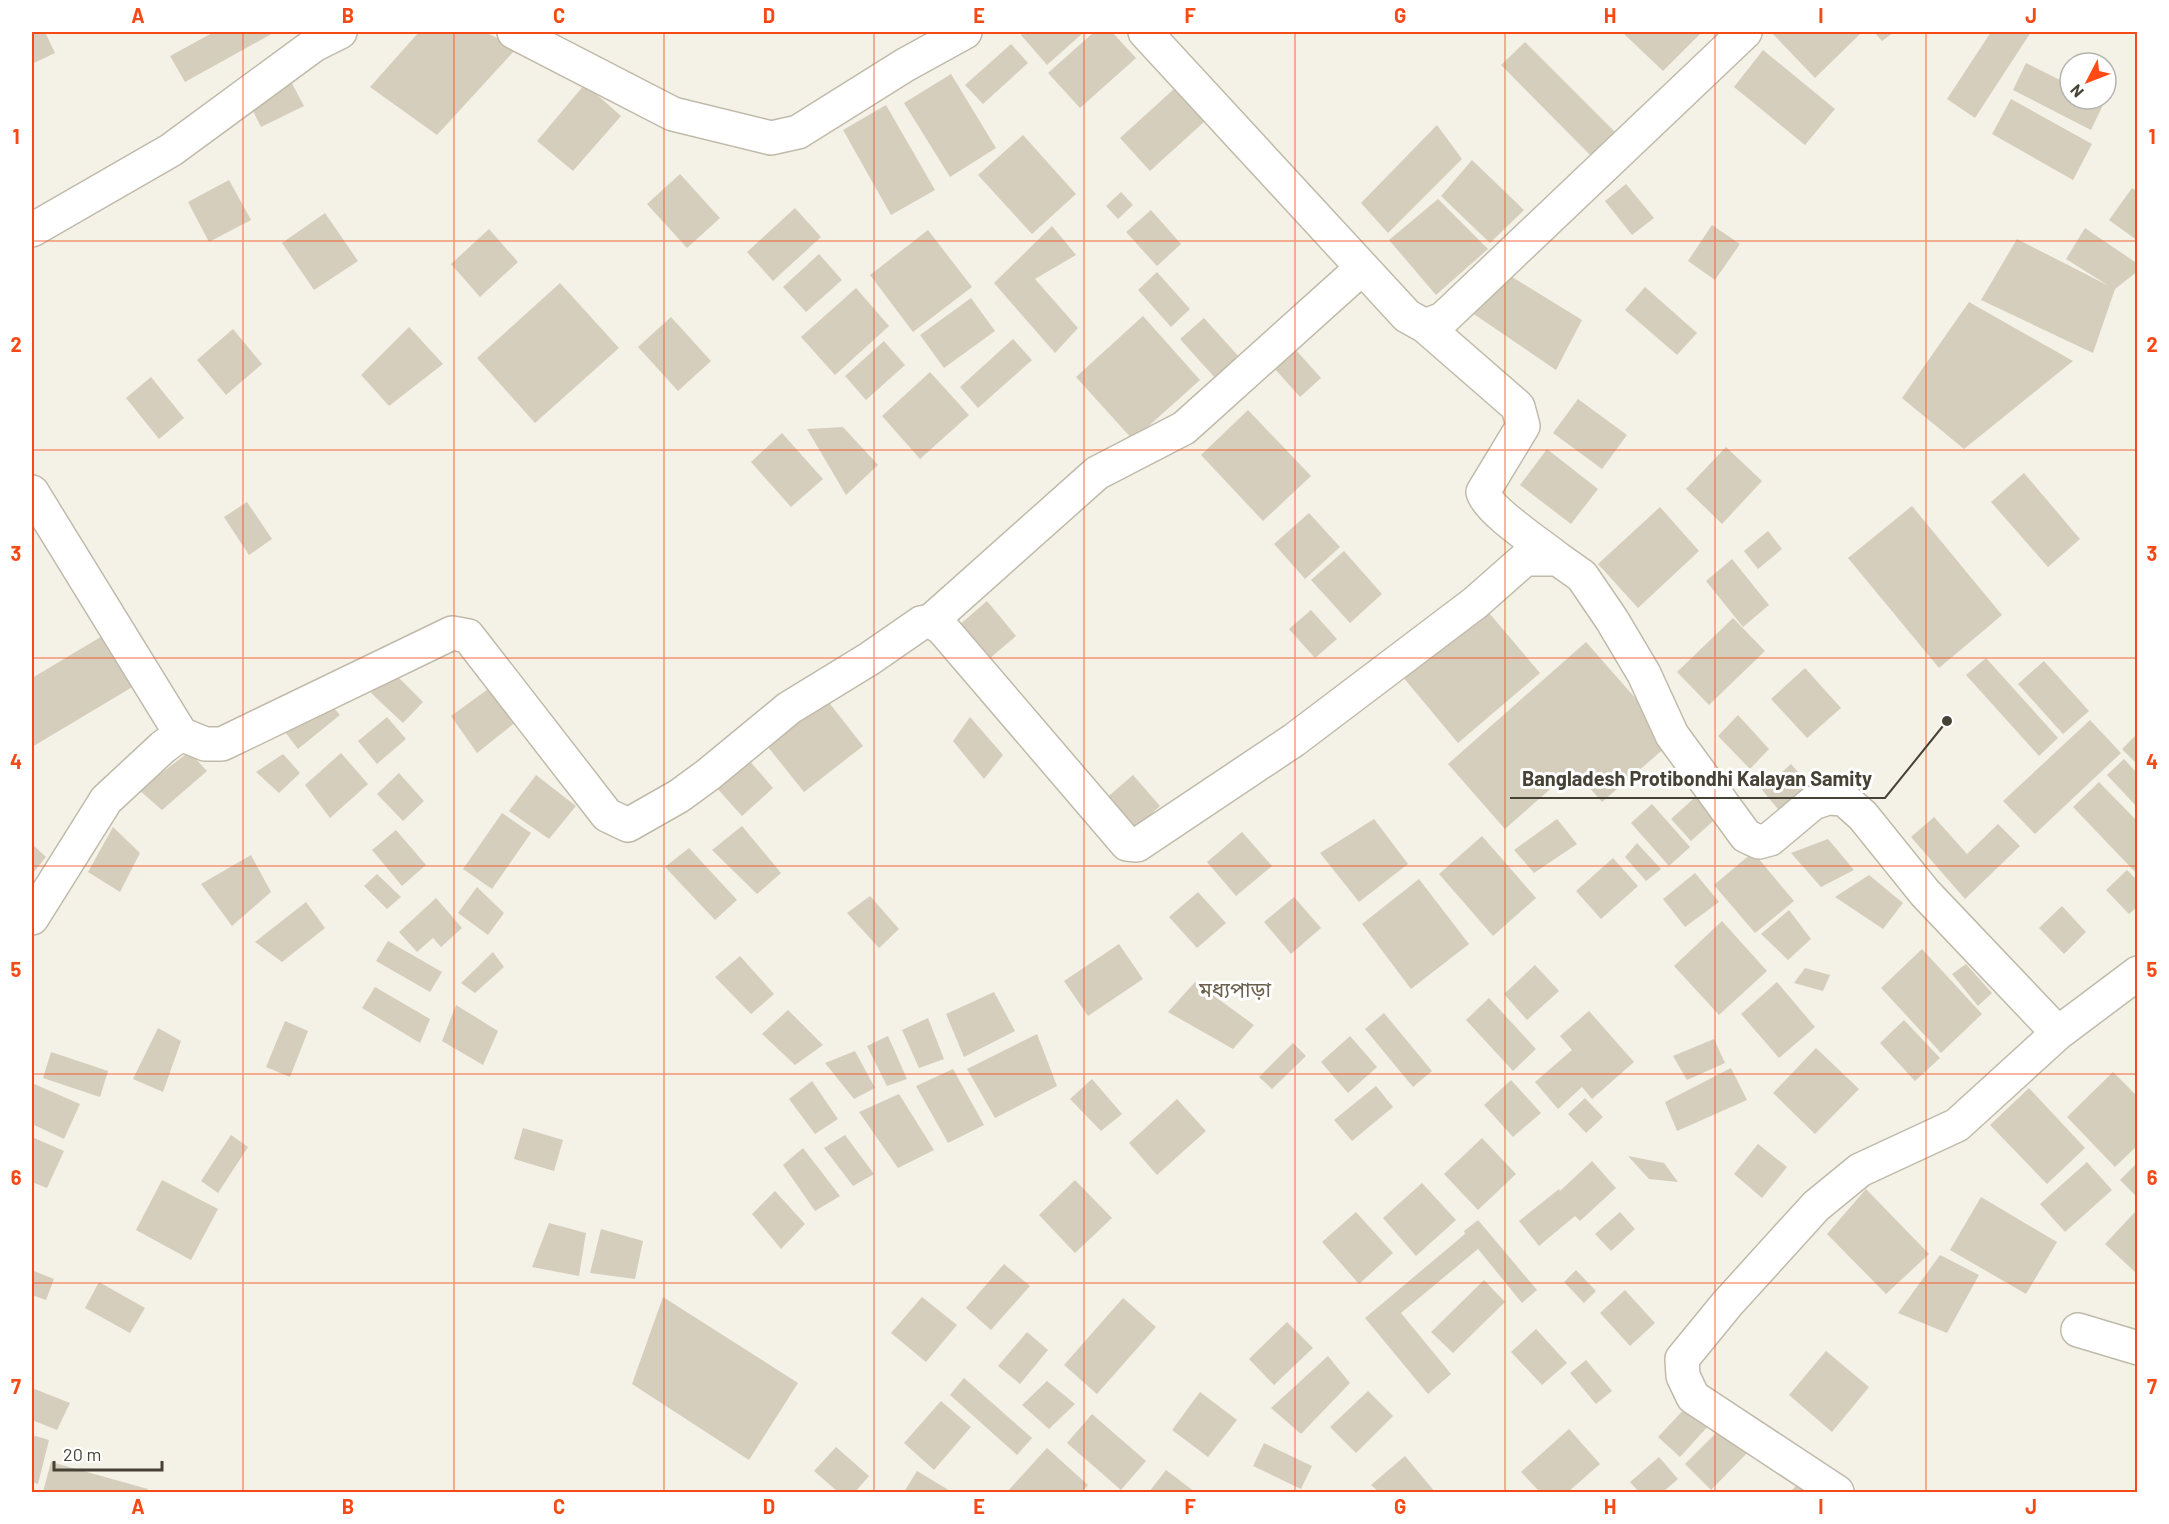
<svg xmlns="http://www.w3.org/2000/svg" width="2169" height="1524" font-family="Barlow,'Noto Sans Bengali',sans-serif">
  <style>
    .building { fill: #d6cebc }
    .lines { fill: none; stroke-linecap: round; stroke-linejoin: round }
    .street-casing { stroke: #c0baaa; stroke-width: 36 }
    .street { stroke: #fff; stroke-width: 33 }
    .grid { fill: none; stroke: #f64a16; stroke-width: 1.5; stroke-opacity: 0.55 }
    .labels { text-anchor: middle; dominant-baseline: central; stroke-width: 6; stroke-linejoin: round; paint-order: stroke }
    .quarter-label { font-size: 21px; fill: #6b614d; stroke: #fff }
    .leader { fill: none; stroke: #474236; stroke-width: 2 }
    .callout-dot { fill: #474236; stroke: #fff; stroke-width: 2 }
    .callout-label { font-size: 20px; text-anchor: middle; font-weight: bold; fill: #474236; stroke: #fff; stroke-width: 6; stroke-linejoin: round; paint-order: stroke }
    .neatline { fill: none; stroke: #f64a16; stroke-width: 2 }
    .grid-label { font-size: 20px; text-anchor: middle; font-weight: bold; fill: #f64a16 }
  </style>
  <rect width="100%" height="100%" fill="#f4f1e7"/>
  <!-- building -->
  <path class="building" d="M32,32H45L55,53L32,64Z
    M214,32H275L185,82L170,56Z
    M419,32H485L517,48L437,135L370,87Z
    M1025,32H1084L1047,65L1021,35Z
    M1094,32H1112L1136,58L1080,108L1048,73Z
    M1622,32H1702L1663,71Z
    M1774,32H1858L1860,34L1815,78L1772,33Z
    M1874,32H1894L1882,41Z
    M1991,32H2031L1975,118L1947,99Z
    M1525,42L1620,137L1596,161L1501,65Z
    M1011,44L1028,63L983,104L965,85Z
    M1763,50L1835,109L1805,145L1734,87Z
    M2026,63L2070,85V99H2097L2104,103L2091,130L2013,90Z
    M951,74L996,148L950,177L904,103Z
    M288,76L304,106L261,127L246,97Z
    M1185,79L1215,112L1150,171L1120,138Z
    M585,84L621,116L573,171L537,141Z
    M2011,99L2092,144L2073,180L1992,134Z
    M886,105L935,190L891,215L843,130Z
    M1437,125L1462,159L1388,233L1361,203Z
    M1023,135L1076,194L1032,234L978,175Z
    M1472,160L1524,210L1490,243L1441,196Z
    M680,174L720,218L687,248L647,204Z
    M229,180L251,220L209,242L188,202Z
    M1626,184L1654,218L1632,235L1605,201Z
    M2132,188L2138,192V241L2109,220Z
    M1121,192L1133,205L1118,219L1106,206Z
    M1438,199L1488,249L1436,295L1389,240Z
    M795,208L821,237L773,281L747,252Z
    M1151,210L1181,244L1157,266L1126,232Z
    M325,213L358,261L314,290L282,243Z
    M1712,225L1740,244L1715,280L1688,261Z
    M1052,226L1076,255L1035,279L1078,328L1055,353L994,283Z
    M2085,228L2138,264V271L2115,289L2093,353L1981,300L2017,239L2109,286L2066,259Z
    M489,229L518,262L480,297L451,264Z
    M928,230L972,287L913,332L870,275Z
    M819,254L842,280L806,312L783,287Z
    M1499,269L1582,320L1556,370L1462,306Z
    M1157,272L1190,309L1171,327L1138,290Z
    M560,283L619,348L535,423L477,358Z
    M1645,287L1697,333L1677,355L1625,310Z
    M856,288L889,326L835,375L801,337Z
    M971,298L995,331L944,368L920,335Z
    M1969,302L2073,361L1964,449L1902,398Z
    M1143,316L1200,380L1133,440L1076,377Z
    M671,317L711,361L678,391L638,347Z
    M1204,318L1240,358L1216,379L1180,339Z
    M409,327L443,364L389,406L361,375Z
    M233,329L262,364L226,395L197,360Z
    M1013,339L1032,360L978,408L960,387Z
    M884,341L905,365L866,400L845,376Z
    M1295,349L1321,378L1300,397L1274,368Z
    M930,372L969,415L920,459L882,416Z
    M151,377L184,418L159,439L126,398Z
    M1578,399L1627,435L1602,469L1553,433Z
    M1248,410L1311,476L1263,521L1201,455Z
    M843,427L878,465L846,495L807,429Z
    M782,433L823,479L791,507L751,462Z
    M1726,447L1762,481L1722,524L1686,489Z
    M1547,449L1598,489L1571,524L1520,485Z
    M2024,473L2080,539L2048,567L1991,502Z
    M247,502L272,539L249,555L224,517Z
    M1912,506L2002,615L1939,668L1848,558Z
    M1660,507L1699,551L1638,608L1598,564Z
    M1309,513L1340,547L1305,579L1274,544Z
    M1768,531L1782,549L1758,569L1744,551Z
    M1344,551L1382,594L1350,623L1311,580Z
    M1732,559L1769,605L1743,627L1706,581Z
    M987,601L1016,636L981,666L951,632Z
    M1484,607L1540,673L1458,743L1402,676Z
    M1311,610L1337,639L1315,658L1289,629Z
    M1733,618L1765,651L1709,705L1677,672Z
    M104,635L134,686L32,747V678Z
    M1586,642L1673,741L1602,802L1573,769L1505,829L1448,764Z
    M1986,658L2058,738L2039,756L1966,675Z
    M2044,661L2089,711L2063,734L2018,684Z
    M1805,668L1841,708L1807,738L1771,699Z
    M392,671L423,702L403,723L371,693Z
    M491,687L516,722L477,753L451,716Z
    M326,699L340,715L298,749L285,732Z
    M827,700L863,746L804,792L768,747Z
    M1738,715L1769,749L1750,769L1718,736Z
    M387,717L406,739L377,764L358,741Z
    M970,717L1003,755L984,779L953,741Z
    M2090,720L2121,753L2035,834L2003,801Z
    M2136,735L2138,738V765L2122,749Z
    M189,752L207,771L162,810L139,790Z
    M341,753L368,784L330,818L305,785Z
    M283,754L300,773L279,793L256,772Z
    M747,758L773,788L742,816L715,786Z
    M2124,759L2138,774V808L2107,775Z
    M1791,764L1817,794L1787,820L1762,790Z
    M399,773L424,801L403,821L377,794Z
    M536,775L576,806L549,839L509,811Z
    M1133,775L1160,806L1131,832L1103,801Z
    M2099,782L2138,822V875L2073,807Z
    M1702,791L1722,813L1691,841L1671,819Z
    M1652,804L1690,847L1669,866L1631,823Z
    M502,813L531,833L492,889L463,869Z
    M1934,817L1967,854L1998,824L2020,846L1965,899L1911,837Z
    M1374,819L1408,864L1359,902L1320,853Z
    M1557,819L1577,844L1534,873L1514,850Z
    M742,826L781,873L757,894L712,850Z
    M113,827L140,853L120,892L88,872Z
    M396,830L426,865L402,886L372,850Z
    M1242,832L1272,866L1236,896L1207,862Z
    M1482,836L1536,898L1493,936L1439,874Z
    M1828,839L1854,870L1821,887L1791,853Z
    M1637,843L1661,869L1646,881L1625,857Z
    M32,844L46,857L32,874Z
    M689,848L737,900L715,920L665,867Z
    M1753,852L1794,901L1755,933L1714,885Z
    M251,855L271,892L232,926L201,884Z
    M1613,858L1638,886L1601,919L1576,891Z
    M2127,870L2138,881V906L2129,914L2106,890Z
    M1695,873L1719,902L1685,927L1663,899Z
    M377,874L401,897L387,909L364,886Z
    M1869,875L1903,903L1883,929L1835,897Z
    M1419,879L1469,944L1411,989L1362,924Z
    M477,887L504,913L488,935L458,913Z
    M1198,892L1226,923L1197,948L1169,917Z
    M870,896L899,929L879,948L847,913Z
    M1294,897L1321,928L1291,954L1264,922Z
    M436,898L462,928L441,947L433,938L417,952L399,932Z
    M306,902L325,928L282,962L255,942Z
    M2062,906L2086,932L2064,954L2039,928Z
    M1789,910L1811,939L1788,960L1761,934Z
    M1722,921L1767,971L1719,1015L1674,966Z
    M388,941L442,972L430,992L376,961Z
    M1119,944L1143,979L1088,1016L1064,981Z
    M1922,949L1982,1014L1941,1053L1881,988Z
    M493,952L504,967L475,993L461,983Z
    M740,956L774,994L751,1014L715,977Z
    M1966,964L1992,993L1978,1006L1952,974Z
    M1535,965L1559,991L1527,1020L1504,994Z
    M1805,968L1830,975L1823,991L1794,983Z
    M1195,982L1254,1025L1233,1049L1168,1012Z
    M1777,982L1815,1027L1779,1058L1741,1014Z
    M375,987L430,1019L420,1043L362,1008Z
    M994,992L1015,1031L964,1057L946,1014Z
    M1489,998L1536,1049L1513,1071L1466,1020Z
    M456,1005L498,1031L483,1065L442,1041Z
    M788,1010L823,1045L795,1065L762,1034Z
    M1589,1011L1634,1062L1592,1099L1582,1087L1558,1109L1535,1082L1572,1050L1560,1036Z
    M1384,1013L1432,1071L1413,1087L1365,1029Z
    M928,1018L944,1059L919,1068L902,1030Z
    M1904,1020L1940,1058L1915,1081L1880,1043Z
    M285,1021L308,1031L290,1077L266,1067Z
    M158,1028L181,1041L163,1092L133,1079Z
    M1037,1034L1057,1086L995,1118L967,1069Z
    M888,1036L907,1079L887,1086L867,1046Z
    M1350,1036L1377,1067L1348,1093L1321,1062Z
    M1714,1039L1725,1063L1687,1080L1673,1056Z
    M1293,1043L1306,1056L1272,1089L1259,1077Z
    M1816,1048L1859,1089L1815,1134L1773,1093Z
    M855,1051L875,1088L854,1099L825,1063Z
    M51,1052L108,1071L100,1097L43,1078Z
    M1731,1068L1747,1100L1677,1131L1665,1102Z
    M953,1069L984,1125L948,1143L916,1086Z
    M2113,1072L2138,1097V1145L2115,1167L2067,1117Z
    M1092,1079L1122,1114L1101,1131L1070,1099Z
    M1511,1080L1541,1113L1513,1137L1484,1105Z
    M812,1081L838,1119L815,1134L789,1099Z
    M32,1083L80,1104L64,1139L32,1124Z
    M1376,1086L1393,1107L1352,1141L1334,1120Z
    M2029,1088L2085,1148L2047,1184L1990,1125Z
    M899,1094L934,1150L898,1168L859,1112Z
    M1585,1098L1603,1117L1586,1133L1568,1114Z
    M1177,1099L1206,1131L1157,1175L1129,1143Z
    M523,1128L563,1140L554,1171L514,1159Z
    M231,1135L248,1147L218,1193L201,1181Z
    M845,1135L874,1174L853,1186L824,1148Z
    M32,1137L64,1151L47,1188L32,1182Z
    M1482,1138L1516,1174L1478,1210L1444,1174Z
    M1758,1144L1787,1167L1762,1198L1734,1174Z
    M803,1148L840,1196L815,1211L783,1165Z
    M1628,1156L1664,1163L1678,1182L1649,1179Z
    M1592,1161L1616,1188L1580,1221L1575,1216L1539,1246L1519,1221L1559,1189L1560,1191Z
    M2087,1162L2112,1190L2065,1232L2040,1204Z
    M2138,1162V1198L2120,1180Z
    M162,1180L218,1209L191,1260L136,1230Z
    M1075,1180L1112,1218L1075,1253L1039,1215Z
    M1422,1183L1456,1220L1416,1256L1383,1218Z
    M1866,1189L1929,1254L1886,1294L1827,1234Z
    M775,1191L805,1224L781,1249L752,1214Z
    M1981,1197L2057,1242L2026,1294L1950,1250Z
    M1356,1212L1393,1253L1359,1284L1322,1242Z
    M1620,1212L1635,1229L1611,1251L1595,1234Z
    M2135,1212L2138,1214V1271L2136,1273L2105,1244Z
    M1478,1220L1537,1290L1522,1303L1478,1249L1401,1313L1451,1374L1428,1394L1365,1318L1465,1234L1464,1231Z
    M549,1223L586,1233L579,1276L532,1267Z
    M601,1229L643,1241L635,1279L590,1273Z
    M1940,1255L1979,1275L1947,1333L1898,1313Z
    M1004,1264L1030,1286L991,1330L966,1308Z
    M1576,1270L1596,1291L1584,1303L1564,1282Z
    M34,1271L54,1279L46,1300L32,1295V1278Z
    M1484,1280L1505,1302L1453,1353L1431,1332Z
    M99,1282L145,1308L130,1333L85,1308Z
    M1625,1290L1655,1323L1630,1346L1600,1313Z
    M663,1297L798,1383L749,1460L632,1384Z
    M922,1297L957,1325L926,1362L891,1333Z
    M1123,1298L1156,1327L1097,1394L1064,1365Z
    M1287,1322L1313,1348L1274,1385L1249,1359Z
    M1536,1329L1567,1363L1542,1385L1511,1352Z
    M1027,1332L1048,1350L1020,1384L998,1366Z
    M1826,1351L1869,1387L1832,1432L1789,1395Z
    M1328,1356L1350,1383L1301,1434L1271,1408Z
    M1586,1360L1612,1391L1596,1404L1570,1373Z
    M964,1378L1032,1438L1017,1455L950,1395Z
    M1047,1381L1075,1404L1049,1429L1022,1405Z
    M32,1388L70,1403L57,1430L32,1420Z
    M1368,1391L1393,1416L1356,1453L1330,1427Z
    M1200,1392L1237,1420L1208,1457L1172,1430Z
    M941,1401L971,1427L934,1470L904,1443Z
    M1689,1404L1711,1423L1680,1457L1658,1437Z
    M1092,1414L1146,1461L1121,1490L1067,1443Z
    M1723,1426L1749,1451L1711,1490L1685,1464Z
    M1569,1429L1600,1464L1568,1492H1540L1521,1472Z
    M32,1435L49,1440L38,1484L32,1482Z
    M1264,1443L1312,1466L1301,1489L1253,1466Z
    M836,1447L869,1476L855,1492H838L814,1471Z
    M1047,1448L1088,1485L1082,1492H1007Z
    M1405,1456L1435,1492H1379L1371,1485Z
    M1659,1457L1678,1479L1663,1492H1639L1630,1482Z
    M51,1462L148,1489L147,1492H43Z
    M1166,1470L1195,1492H1149Z
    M917,1471L952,1492H904Z
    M1806,1476L1814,1492H1790Z"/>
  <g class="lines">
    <defs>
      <path id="street" d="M514,32L673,114L771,138L798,132L905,65L965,32
        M1145,32L1407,316L1425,326L1443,319L1745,32
        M32,230L171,150L314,45L340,32
        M1425,326L1518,407L1523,426L1483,492C1488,511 1541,545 1558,559
        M32,492L181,734L205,744H222L452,633L468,636L607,815L628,825L679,796L709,774L789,708L869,659L921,623L931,621L942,628L1127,844L1137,845L1294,740L1475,603L1525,559H1558L1582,576L1612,620L1644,674L1672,735L1746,836L1759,842L1770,839L1813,803L1828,798L1844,799L1863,816L1925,893L2058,1033
        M931,621L1097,473L1184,428L1362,268
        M32,918L106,800L163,747L181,734
        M2078,1330L2138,1348
        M1837,1492L1693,1397L1683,1376L1682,1359L1727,1304L1816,1206L1860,1170L1957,1125L2058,1033L2138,973"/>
    </defs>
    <!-- street casing -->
    <use href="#street" class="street-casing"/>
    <!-- street -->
    <use href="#street" class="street"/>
  </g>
  <!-- grid -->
  <path class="grid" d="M243,32V1492M454,32V1492M664,32V1492M874,32V1492M1084,32V1492M1295,32V1492M1505,32V1492M1715,32V1492M1926,32V1492M32,241H2138M32,450H2138M32,658H2138M32,866H2138M32,1074H2138M32,1283H2138"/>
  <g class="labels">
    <!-- quarter labels -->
    <g class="quarter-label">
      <text x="1235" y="988">মধ্যপাড়া</text>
    </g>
  </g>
  <!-- callouts -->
  <path class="leader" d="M1947 721L1885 798H1510"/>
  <circle class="callout-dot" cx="1947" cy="721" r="6"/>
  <g class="callout-label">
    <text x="1697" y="786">Bangladesh Protibondhi Kalayan Samity</text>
  </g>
  <!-- border -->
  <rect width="2169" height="1524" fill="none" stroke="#ffffff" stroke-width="66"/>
  <!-- north arrow -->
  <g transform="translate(2088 81) rotate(228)"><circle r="28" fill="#ffffff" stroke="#b5b3af" stroke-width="1.5"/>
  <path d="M0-4.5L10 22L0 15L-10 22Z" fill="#ff4a14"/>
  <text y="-9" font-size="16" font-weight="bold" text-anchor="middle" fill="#474236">N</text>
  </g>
  <!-- scale -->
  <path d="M54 1461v9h108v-9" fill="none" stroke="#474236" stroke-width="3"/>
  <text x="63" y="1461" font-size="18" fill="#474236" stroke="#ffffff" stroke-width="4.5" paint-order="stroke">20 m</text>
  <rect x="33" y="33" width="2103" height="1458" class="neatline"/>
  <g class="grid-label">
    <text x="138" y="23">A</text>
    <text x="348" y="23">B</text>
    <text x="559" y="23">C</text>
    <text x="769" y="23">D</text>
    <text x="979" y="23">E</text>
    <text x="1190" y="23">F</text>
    <text x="1400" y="23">G</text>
    <text x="1610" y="23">H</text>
    <text x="1821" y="23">I</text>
    <text x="2031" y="23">J</text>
    <text x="16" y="144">1</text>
    <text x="2152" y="144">1</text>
    <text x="16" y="352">2</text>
    <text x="2152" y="352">2</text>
    <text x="16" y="561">3</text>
    <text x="2152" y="561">3</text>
    <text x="16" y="769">4</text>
    <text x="2152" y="769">4</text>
    <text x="16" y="977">5</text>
    <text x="2152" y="977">5</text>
    <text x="16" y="1185">6</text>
    <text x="2152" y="1185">6</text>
    <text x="16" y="1394">7</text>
    <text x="2152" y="1394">7</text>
    <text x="138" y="1514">A</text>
    <text x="348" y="1514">B</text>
    <text x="559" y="1514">C</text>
    <text x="769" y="1514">D</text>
    <text x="979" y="1514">E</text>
    <text x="1190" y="1514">F</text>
    <text x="1400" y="1514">G</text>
    <text x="1610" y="1514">H</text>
    <text x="1821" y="1514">I</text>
    <text x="2031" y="1514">J</text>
  </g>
</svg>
